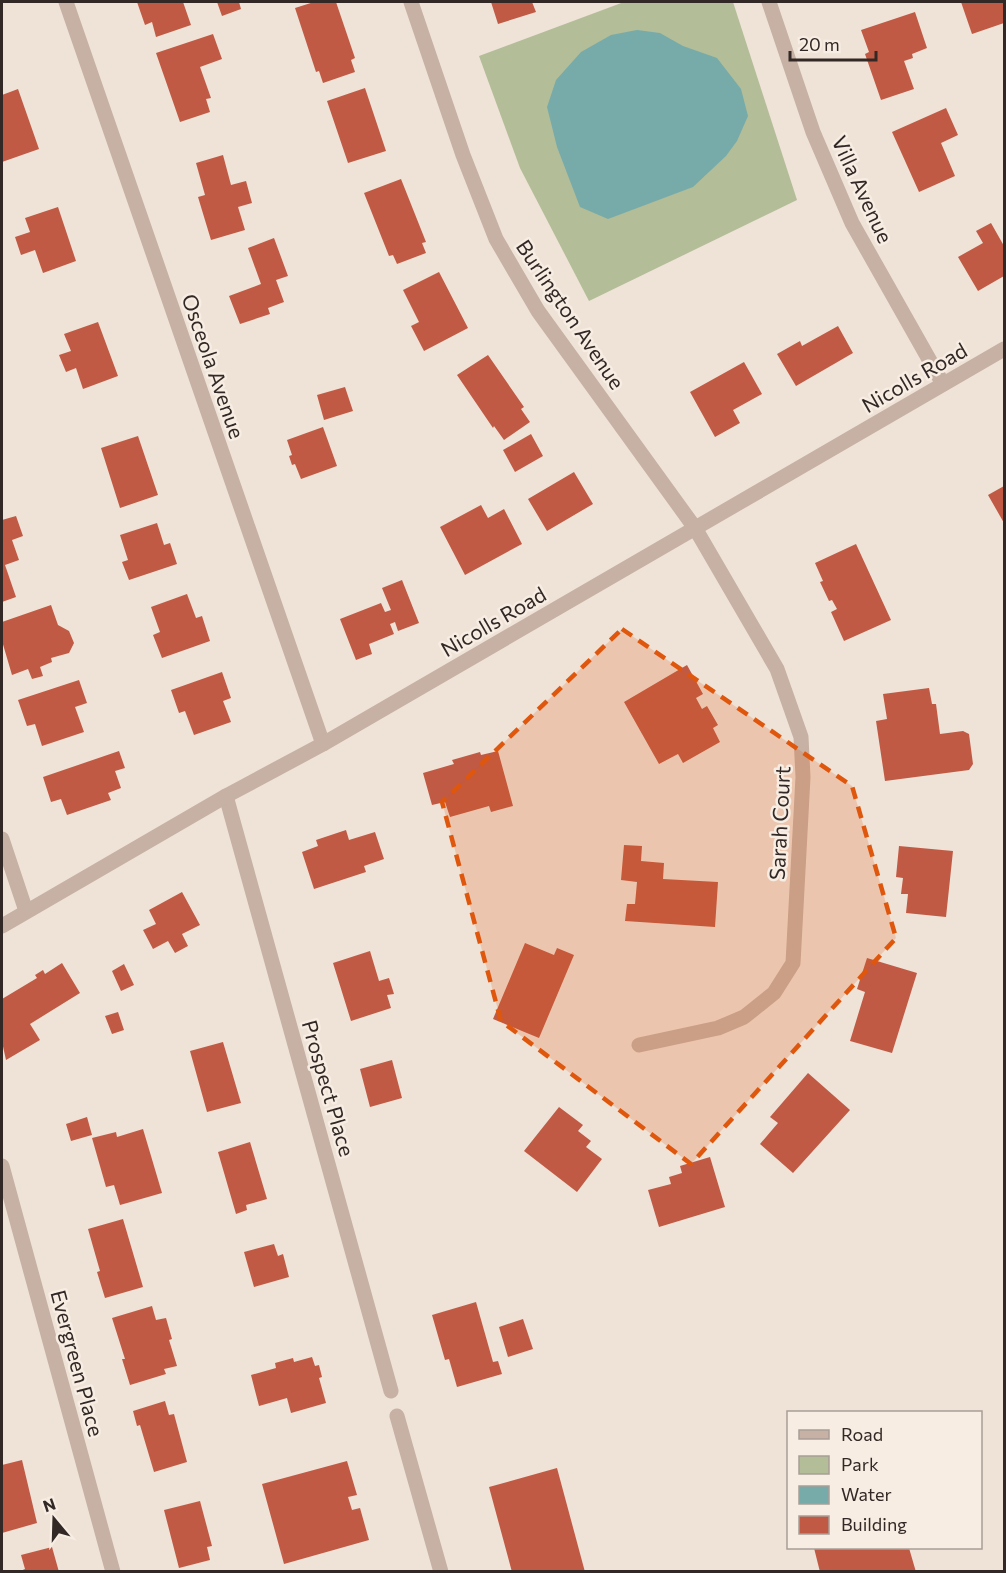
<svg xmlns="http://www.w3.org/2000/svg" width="1006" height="1573" font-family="Commissioner,sans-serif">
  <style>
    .green { fill: #b3bd98 }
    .water { fill: #77abaa }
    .building { fill: #c05a44 }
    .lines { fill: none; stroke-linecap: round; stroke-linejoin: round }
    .minor { stroke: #c6b1a4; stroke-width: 15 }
    .tertiary { stroke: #c6b1a4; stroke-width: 15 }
    .marked { fill: #df570d; fill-opacity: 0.2; stroke: #df570d; stroke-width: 4.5; stroke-dasharray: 12 8; stroke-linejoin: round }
    .labels { text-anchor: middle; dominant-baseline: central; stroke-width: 5; stroke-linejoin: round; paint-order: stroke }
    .street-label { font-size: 21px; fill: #322825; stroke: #f7ede3 }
  </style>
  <rect width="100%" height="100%" fill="#efe2d7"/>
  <!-- green -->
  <path class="green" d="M624,2H733L797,200L589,301L520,168L479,56Z"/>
  <!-- water -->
  <path class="water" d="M637,30L660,33L683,46L717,58L741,89L748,116L737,141L726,156L693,187L608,219L580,207L557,147L547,107L556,80L581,52L611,35Z"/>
  <!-- building -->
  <path class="building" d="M137,2H183L191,25L156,37L152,22L145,25Z
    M217,2H239L241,9L222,16Z
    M314,2H336L355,58L351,60L355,72L323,83L319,71L316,72L295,8Z
    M491,2H532L536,12L498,24Z
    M961,2H1004V23L972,34Z
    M915,12L927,48L912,54L913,58L904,61L914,89L881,100L865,54L869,52L861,30Z
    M213,34L222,59L200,67L211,98L206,99L210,112L180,122L156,53Z
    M365,88L386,151L348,163L327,101Z
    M18,89L39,149L2,162V95Z
    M946,108L958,135L941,143L955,176L919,192L892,132Z
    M223,155L231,185L246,181L252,203L238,207L245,230L211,240L198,197L205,195L196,163Z
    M401,179L426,242L422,243L426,253L397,264L393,255L389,256L364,193Z
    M58,207L76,261L43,273L35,250L21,255L15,237L30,232L25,218Z
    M991,223L1004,246V276L978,291L958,257L983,243L976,231Z
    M274,238L288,276L276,280L284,302L268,308L270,314L240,324L229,296L261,284L248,248Z
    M439,272L468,328L424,351L411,326L419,322L403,290Z
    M98,322L118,376L83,389L76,368L66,372L59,355L71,351L64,334Z
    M838,326L853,353L796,386L777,354L800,341L802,346Z
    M488,355L524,407L521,409L530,422L504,440L494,426L493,428L457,375Z
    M744,362L762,394L733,410L740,423L715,437L690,392Z
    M345,387L353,411L324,420L317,395Z
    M323,427L337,466L301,479L295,464L292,465L289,456L292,455L287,440Z
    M531,434L543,456L515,472L503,450Z
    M138,436L158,495L120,508L101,448Z
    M574,472L593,504L547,531L528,499Z
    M1004,486V523L988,495Z
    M481,505L488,518L504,509L522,544L465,575L440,527Z
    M16,516L23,536L12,540L19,560L5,565L16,597L2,602V520Z
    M157,523L164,545L170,543L177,564L129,580L122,562L128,560L120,535Z
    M856,544L891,620L844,641L831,612L837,609L832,600L829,601L820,582L823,581L815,563Z
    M402,580L419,623L398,631L395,622L390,624L394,634L369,644L372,654L356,660L340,619L381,603L385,612L391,610L382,588Z
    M187,594L196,618L202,616L210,641L162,658L153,635L160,632L151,607Z
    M51,605L58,625L69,631L74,643L69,653L51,658L52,662L40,667L43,676L32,679L28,669L12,675L2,641V622Z
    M687,665L703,694L696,698L702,709L707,706L718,725L713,728L720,742L683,763L678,754L659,764L624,702Z
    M222,672L231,698L223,701L231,722L194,735L185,711L179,713L171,690Z
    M79,680L87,703L75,707L84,732L42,746L35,724L27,726L18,700Z
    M929,688L932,704H936L940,734L963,731L969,734L973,764L969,770L885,781L876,721L887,719L883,694Z
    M119,751L125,768L115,771L121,788L108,793L111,800L67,815L61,799L51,802L43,777Z
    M498,751L513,806L491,812L489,806L450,817L445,802L432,805L423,773L454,764L452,760L480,752L481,755Z
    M346,830L349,840L375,832L384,859L364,866L366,872L314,889L302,852L318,846L316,840Z
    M624,845L642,846L641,861L664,863L663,879L718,882L715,927L625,921L627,904H635L637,882L621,880Z
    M899,846L953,851L946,917L906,913L908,894H901L903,878L896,877Z
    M182,892L200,925L182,934L188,946L175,953L168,941L153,949L143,930L156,924L149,910Z
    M525,943L554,955L557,948L574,955L539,1038L493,1019Z
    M370,951L379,981L389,978L394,994L387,995L391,1008L351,1021L333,963Z
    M867,958L917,973L892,1053L850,1041L865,992L857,989Z
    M62,963L80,993L30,1024L40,1040L6,1060L2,1042V999L37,978L35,975L43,970L45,974Z
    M124,964L134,985L121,991L112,971Z
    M118,1012L124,1030L112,1034L105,1016Z
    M223,1042L241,1103L207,1112L190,1051Z
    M392,1060L402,1098L370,1107L360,1069Z
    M808,1073L850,1110L793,1173L760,1144L778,1123L770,1117Z
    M559,1107L583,1125L578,1131L591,1141L586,1147L602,1159L577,1192L524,1151Z
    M87,1117L92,1135L71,1141L66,1124Z
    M143,1129L162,1193L120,1205L114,1185L106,1187L92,1138L116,1132L117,1137Z
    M250,1142L267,1199L246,1205L247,1210L236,1214L218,1152Z
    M710,1157L725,1207L659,1227L648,1190L671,1184L669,1177L682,1173L680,1166Z
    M123,1219L143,1287L105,1298L97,1272L100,1271L88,1229Z
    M274,1244L278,1256L283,1254L289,1277L254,1287L244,1252Z
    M476,1302L493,1362L498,1361L502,1374L457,1387L449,1359L445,1360L432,1315Z
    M152,1306L156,1320L166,1318L172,1339L169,1340L177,1366L164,1369L166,1374L130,1385L122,1359H125L112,1318Z
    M523,1319L533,1349L508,1357L499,1327Z
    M312,1357L315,1366L319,1365L322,1377L319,1378L326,1403L291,1413L287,1398L259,1406L251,1375L276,1368L275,1363L293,1358L294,1362Z
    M165,1401L169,1415L174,1414L187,1462L154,1472L140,1425L137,1426L133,1411Z
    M22,1460L37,1523L2,1533V1465Z
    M347,1461L357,1495L348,1497L352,1510L360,1508L369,1540L284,1564L262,1484Z
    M557,1468L585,1572H512L489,1487Z
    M200,1501L212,1546L207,1547L210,1560L179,1568L164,1510Z
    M52,1547L59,1572H18L25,1569L21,1555Z
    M814,1548H909L916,1572H820Z"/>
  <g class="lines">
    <!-- minor -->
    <path class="minor" d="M66,2L323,744
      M411,2L463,155L496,239L538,311L695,528L777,669L801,737L803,777L793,963L774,993L744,1017L718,1028L639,1045
      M769,2L813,132L852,223L943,384
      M226,796L391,1391
      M2,839L26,911
      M2,1166L113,1572
      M397,1416L441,1572"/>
    <!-- tertiary -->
    <path class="tertiary" d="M2,926L226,796L323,744L1004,349"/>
  </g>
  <!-- marked area -->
  <path class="marked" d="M622,629L852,786L896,938L691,1164L501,1021L442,802Z"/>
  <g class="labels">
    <!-- street labels -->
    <g class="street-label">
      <text transform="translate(863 189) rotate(65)">Villa Avenue</text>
      <text transform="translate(571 314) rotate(56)">Burlington Avenue</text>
      <text transform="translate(214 366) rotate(71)">Osceola Avenue</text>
      <text transform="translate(914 377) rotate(-30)">Nicolls Road</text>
      <text transform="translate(493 621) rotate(-30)">Nicolls Road</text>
      <text transform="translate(779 823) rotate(-87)">Sarah Court</text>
      <text transform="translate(329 1088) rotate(74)">Prospect Place</text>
      <text transform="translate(78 1363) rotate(75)">Evergreen Place</text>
    </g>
  </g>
  <!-- border -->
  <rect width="1006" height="1573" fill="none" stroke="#322825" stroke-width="6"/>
  <!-- legend -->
  <rect x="787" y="1411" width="195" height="138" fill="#f7ede3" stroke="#a89e97" stroke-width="1.5"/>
  <rect x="799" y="1430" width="30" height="9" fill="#c6b1a4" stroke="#a89e97" stroke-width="1.5"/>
  <text x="841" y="1441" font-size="18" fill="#322825">Road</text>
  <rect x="799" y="1456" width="30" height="18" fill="#b3bd98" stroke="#a89e97" stroke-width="1.5"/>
  <text x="841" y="1471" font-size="18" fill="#322825">Park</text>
  <rect x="799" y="1486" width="30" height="18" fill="#77abaa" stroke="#a89e97" stroke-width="1.5"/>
  <text x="841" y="1501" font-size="18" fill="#322825">Water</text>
  <rect x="799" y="1516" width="30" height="18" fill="#c05a44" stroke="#a89e97" stroke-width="1.5"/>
  <text x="841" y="1531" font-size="18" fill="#322825">Building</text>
  <!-- north arrow -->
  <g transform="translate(54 1519) rotate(341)" stroke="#f7ede3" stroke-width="4.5" paint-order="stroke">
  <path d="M0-4.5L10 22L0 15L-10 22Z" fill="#322825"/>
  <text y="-9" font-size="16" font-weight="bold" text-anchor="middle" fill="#322825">N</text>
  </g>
  <!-- scale -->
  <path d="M790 51v9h86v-9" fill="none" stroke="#322825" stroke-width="3"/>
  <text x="799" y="51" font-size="18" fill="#322825" stroke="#f7ede3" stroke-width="4.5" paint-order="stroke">20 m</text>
</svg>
